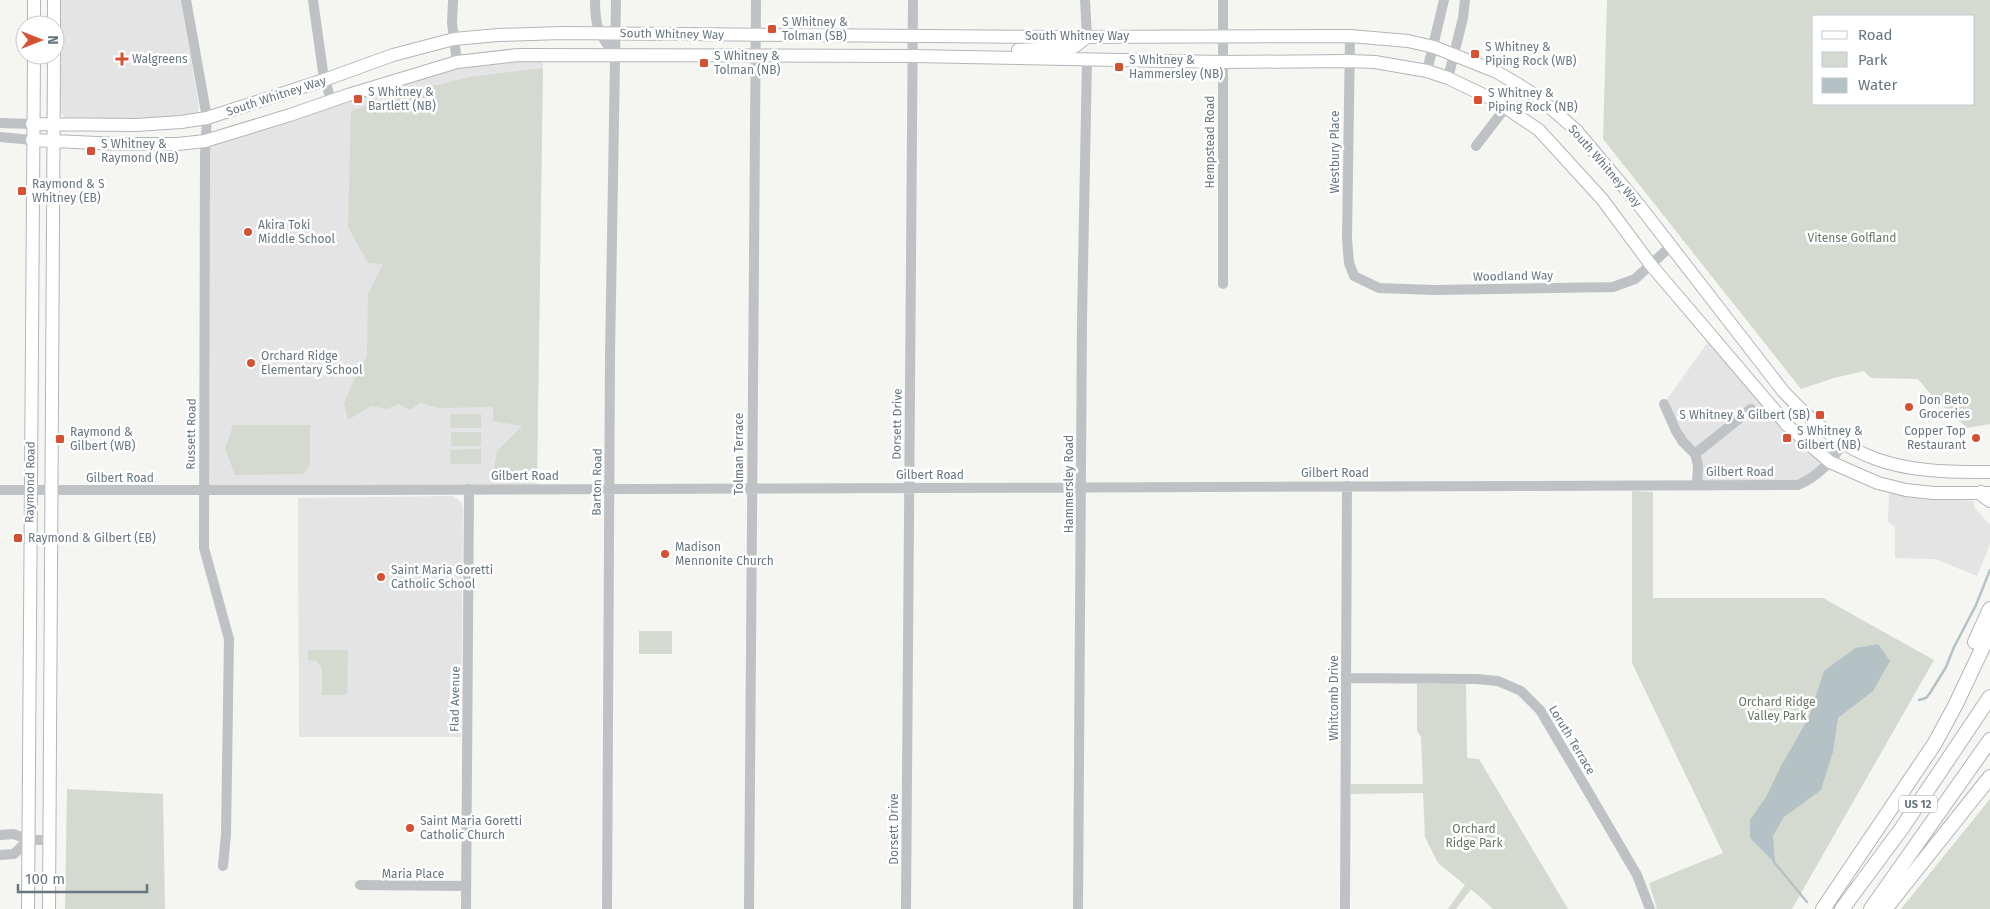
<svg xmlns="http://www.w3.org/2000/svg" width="1990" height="909" font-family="'Fira Sans',sans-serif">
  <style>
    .built { fill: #e3e4e3 }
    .green { fill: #d5dad1; fill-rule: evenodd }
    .water { fill: #b5c2c5 }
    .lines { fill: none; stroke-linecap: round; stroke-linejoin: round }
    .stream { stroke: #b5c2c5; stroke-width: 2.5 }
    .major-casing { stroke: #b2b6b9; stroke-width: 14 }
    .highway-casing { stroke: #b1b5b8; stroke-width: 16 }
    .minor { stroke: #bec2c5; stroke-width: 10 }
    .major { stroke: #fff; stroke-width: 12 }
    .highway { stroke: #fff; stroke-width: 14 }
    .poi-dot { fill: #d65131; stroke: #fff; stroke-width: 2 }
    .labels { text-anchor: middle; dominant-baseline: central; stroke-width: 5; stroke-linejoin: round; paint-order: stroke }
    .shield { fill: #fff; stroke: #949fa7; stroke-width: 1 }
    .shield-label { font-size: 11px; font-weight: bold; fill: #667681 }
    .poi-label { font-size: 12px; fill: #667681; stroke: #fff; text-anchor: start }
    .street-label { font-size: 12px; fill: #667681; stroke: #fff }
    .park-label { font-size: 12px; fill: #697865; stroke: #fff }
  </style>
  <rect width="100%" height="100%" fill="#f5f5f2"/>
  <!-- built -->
  <path class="built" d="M61,0H181L198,102L199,109L196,115L174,118L70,119L64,117L60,110Z
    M543,55L537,489L203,491L205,141L457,62Z
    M1712,336L1830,462L1798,485L1697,484L1698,465L1664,404Z
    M1889,491L1924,498L1974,501V507L1990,525V545L1977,576L1935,559L1895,558V526L1888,522Z
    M453,496L461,502L463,507L461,737H299L298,498Z"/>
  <!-- green -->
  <path class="green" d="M1607,0H1990V424L1967,428L1933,397L1918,379L1871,378L1864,371L1834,378L1801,389L1603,139ZM1814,16H1974V104H1814Z
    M543,68L537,473H499L494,469L497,451L522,426L493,421V407L439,408L420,403L410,410L398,404L387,409L371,406L348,420L344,403L356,375L367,356L368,294L383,264L368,263L348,227L351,111L420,89L470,77Z
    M450,414H481V428H451Z
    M233,425H310V465L303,474L235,475L225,449Z
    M451,432H481V446H451Z
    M481,449V464H451L450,450Z
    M1632,491L1653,492V598H1823L1934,660L1792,909H1657L1649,883L1723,853L1632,663Z
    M639,631H672V654H639Z
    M308,650H348L347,695H322V668L316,661L308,660Z
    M1417,684H1466L1467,758L1479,759L1568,909H1493L1471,889L1456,909H1448L1465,885L1438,863L1425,837L1423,793L1351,794V784H1423L1421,737L1417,731Z
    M67,789L163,794L165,909H65Z
    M1990,799V909H1901Z"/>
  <!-- water -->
  <path class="water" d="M1878,644L1890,661L1873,691L1838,718L1833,752L1821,790L1784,817L1773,836L1775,863L1750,838V820L1766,797L1781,766L1809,717L1824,671L1855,648Z"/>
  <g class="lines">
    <!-- stream -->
    <path class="stream" d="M1919,700L1926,698L1930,693L1946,667L1954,647L1976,605L1990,570
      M1774,862L1807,902"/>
    <defs>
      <path id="major" d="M34,25V0
        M54,25V0
        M1018,50L1074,47L1087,37
        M32,124L136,125L181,122L207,118L324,80L393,55L454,39L498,35L562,33L1053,37L1350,36L1408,41L1434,47L1497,72L1519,85L1538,97L1576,130L1639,205L1783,391C1850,463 1894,473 1990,472
        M32,140L119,144H178L205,141L290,115L348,95L457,62L518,55L913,56L1223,62L1349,61L1375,62L1427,71L1448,78L1496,101L1539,130L1602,199L1651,265L1788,426L1830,462L1878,483L1906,490L1933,493H1990
        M28,909L34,55
        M49,909L54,55"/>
      <path id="highway" d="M1981,493L1990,500
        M1975,642L1990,609
        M1823,909L1935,743L1956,704L1990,632
        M1842,909L1902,828L1990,697
        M1871,909L1990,740
        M1885,909L1990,777"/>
    </defs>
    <!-- major casing -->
    <use href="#major" class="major-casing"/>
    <!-- highway casing -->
    <use href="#highway" class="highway-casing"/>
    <!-- minor -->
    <path class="minor" d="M186,0L207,118L205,154L204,548L229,639L226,834L223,866
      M313,0L323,72L331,101
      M453,0L452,23L457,62
      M595,0C595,29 599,32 614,55
      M1085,0L1087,37
      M1223,0V284
      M1350,36L1347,239L1349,263L1354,276L1379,288L1434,290L1613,287L1635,279L1671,246
      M1427,71L1444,0
      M1448,78L1463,18L1465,0
      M0,123L32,124
      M0,137L32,140
      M1476,146L1506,107
      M1664,404L1676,431L1683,442L1695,454L1698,465L1697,484
      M1695,454L1751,409
      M0,490H355L1798,485C1819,476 1830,462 1843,444
      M1347,678L1476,679L1498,681L1521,691L1540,710L1579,776L1637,875L1650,909
      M0,835L14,834L28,840H49
      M0,855L14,854L28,840
      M360,885L466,886
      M466,909L469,489
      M607,909L610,356L616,0
      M749,909L756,0
      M906,909L913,0
      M1078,909L1082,320L1087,59
      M1345,909L1347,486"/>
    <!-- major -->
    <use href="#major" class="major"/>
    <!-- highway -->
    <use href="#highway" class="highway"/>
  </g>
  <!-- markers -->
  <g class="poi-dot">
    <rect x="767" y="24" width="10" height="10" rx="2.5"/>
    <rect x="1470" y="49" width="10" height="10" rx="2.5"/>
    <path d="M119.5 51.5h5v5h5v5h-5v5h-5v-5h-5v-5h5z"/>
    <rect x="699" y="58" width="10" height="10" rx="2.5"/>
    <rect x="1114" y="62" width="10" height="10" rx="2.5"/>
    <rect x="353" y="94" width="10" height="10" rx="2.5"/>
    <rect x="1473" y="95" width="10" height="10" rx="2.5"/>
    <rect x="86" y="146" width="10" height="10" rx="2.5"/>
    <rect x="17" y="186" width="10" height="10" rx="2.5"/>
    <circle cx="248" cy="232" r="5"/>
    <circle cx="251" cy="363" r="5"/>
    <circle cx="1909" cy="407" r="5"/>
    <rect x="1815" y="410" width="10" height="10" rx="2.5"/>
    <rect x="1782" y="433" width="10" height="10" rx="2.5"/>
    <circle cx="1976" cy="438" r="5"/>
    <rect x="55" y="434" width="10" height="10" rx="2.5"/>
    <rect x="13" y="533" width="10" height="10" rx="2.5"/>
    <circle cx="665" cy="554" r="5"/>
    <circle cx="381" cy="577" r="5"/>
    <circle cx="410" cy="828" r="5"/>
  </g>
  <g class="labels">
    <!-- shield labels -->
    <rect class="shield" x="1899" y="795.5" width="38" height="17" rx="4"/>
    <g class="shield-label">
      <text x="1918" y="804">US 12</text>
    </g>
    <!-- poi labels -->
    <g class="poi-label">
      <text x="782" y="22">S Whitney &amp;<tspan x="782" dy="14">Tolman (SB)</tspan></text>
      <text x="1485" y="47">S Whitney &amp;<tspan x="1485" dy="14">Piping Rock (WB)</tspan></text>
      <text x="714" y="56">S Whitney &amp;<tspan x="714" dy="14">Tolman (NB)</tspan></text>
      <text x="132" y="59">Walgreens</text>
      <text x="1129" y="60">S Whitney &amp;<tspan x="1129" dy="14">Hammersley (NB)</tspan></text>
      <text x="368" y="92">S Whitney &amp;<tspan x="368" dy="14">Bartlett (NB)</tspan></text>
      <text x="1488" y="93">S Whitney &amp;<tspan x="1488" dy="14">Piping Rock (NB)</tspan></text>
      <text x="101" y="144">S Whitney &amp;<tspan x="101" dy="14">Raymond (NB)</tspan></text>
      <text x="32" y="184">Raymond &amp; S<tspan x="32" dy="14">Whitney (EB)</tspan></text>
      <text x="258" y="225">Akira Toki<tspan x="258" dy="14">Middle School</tspan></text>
      <text x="261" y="356">Orchard Ridge<tspan x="261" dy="14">Elementary School</tspan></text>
      <text x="1919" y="400">Don Beto<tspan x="1919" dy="14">Groceries</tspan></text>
      <text x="1810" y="415" text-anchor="end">S Whitney &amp; Gilbert (SB)</text>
      <text x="1797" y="431">S Whitney &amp;<tspan x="1797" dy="14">Gilbert (NB)</tspan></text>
      <text x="1966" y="431" text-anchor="end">Copper Top<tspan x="1966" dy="14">Restaurant</tspan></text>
      <text x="70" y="432">Raymond &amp;<tspan x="70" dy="14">Gilbert (WB)</tspan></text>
      <text x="28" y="538">Raymond &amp; Gilbert (EB)</text>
      <text x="675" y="547">Madison<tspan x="675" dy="14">Mennonite Church</tspan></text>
      <text x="391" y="570">Saint Maria Goretti<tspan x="391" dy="14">Catholic School</tspan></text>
      <text x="420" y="821">Saint Maria Goretti<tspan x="420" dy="14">Catholic Church</tspan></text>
    </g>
    <!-- street labels -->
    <g class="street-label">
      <text transform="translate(672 34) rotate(1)">South Whitney Way</text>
      <text x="1077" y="36">South Whitney Way</text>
      <text transform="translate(276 96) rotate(-18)">South Whitney Way</text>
      <text transform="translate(1210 142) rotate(-90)">Hempstead Road</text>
      <text transform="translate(1335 152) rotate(-90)">Westbury Place</text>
      <text transform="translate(1605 166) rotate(49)">South Whitney Way</text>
      <text transform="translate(1513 276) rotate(-1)">Woodland Way</text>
      <text transform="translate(897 424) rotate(-89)">Dorsett Drive</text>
      <text transform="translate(191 434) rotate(-89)">Russett Road</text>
      <text transform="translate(739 454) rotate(-90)">Tolman Terrace</text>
      <text x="1740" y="472">Gilbert Road</text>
      <text x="1335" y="473">Gilbert Road</text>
      <text x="930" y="475">Gilbert Road</text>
      <text x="525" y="476">Gilbert Road</text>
      <text x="120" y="478">Gilbert Road</text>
      <text transform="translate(30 482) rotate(-89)">Raymond Road</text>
      <text transform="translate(597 482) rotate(-89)">Barton Road</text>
      <text transform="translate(1069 484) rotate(-90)">Hammersley Road</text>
      <text transform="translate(1334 698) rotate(-90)">Whitcomb Drive</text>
      <text transform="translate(455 699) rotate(-89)">Flad Avenue</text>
      <text transform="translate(1572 740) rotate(59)">Loruth Terrace</text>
      <text transform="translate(894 829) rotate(-90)">Dorsett Drive</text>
      <text x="413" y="874">Maria Place</text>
    </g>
    <!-- park labels -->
    <g class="park-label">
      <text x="1852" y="238">Vitense Golfland</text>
      <text x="1777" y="702">Orchard Ridge<tspan x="1777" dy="14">Valley Park</tspan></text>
      <text x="1474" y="829">Orchard<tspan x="1474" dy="14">Ridge Park</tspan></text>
    </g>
  </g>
  <!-- legend -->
  <rect x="1812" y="15" width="162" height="90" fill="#ffffff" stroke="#c2c8cd"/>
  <rect x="1822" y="31" width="25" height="8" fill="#ffffff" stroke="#c2c8cd"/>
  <text x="1858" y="40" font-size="15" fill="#667681">Road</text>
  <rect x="1822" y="52" width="25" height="15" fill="#d5dad1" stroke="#c2c8cd"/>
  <text x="1858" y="65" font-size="15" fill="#667681">Park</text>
  <rect x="1822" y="78" width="25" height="15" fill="#b5c2c5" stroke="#c2c8cd"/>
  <text x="1858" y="90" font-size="15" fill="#667681">Water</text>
  <!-- north arrow -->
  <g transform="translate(40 40) rotate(90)"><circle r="24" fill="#ffffff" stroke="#c2c8cd"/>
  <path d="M0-4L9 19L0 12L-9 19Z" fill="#d65131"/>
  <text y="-8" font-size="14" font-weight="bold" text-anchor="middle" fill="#667681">N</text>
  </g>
  <!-- scale -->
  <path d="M18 884v8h129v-8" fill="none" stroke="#667681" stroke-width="2.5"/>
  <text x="25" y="884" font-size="15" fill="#667681" stroke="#ffffff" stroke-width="4" paint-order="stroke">100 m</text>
</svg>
